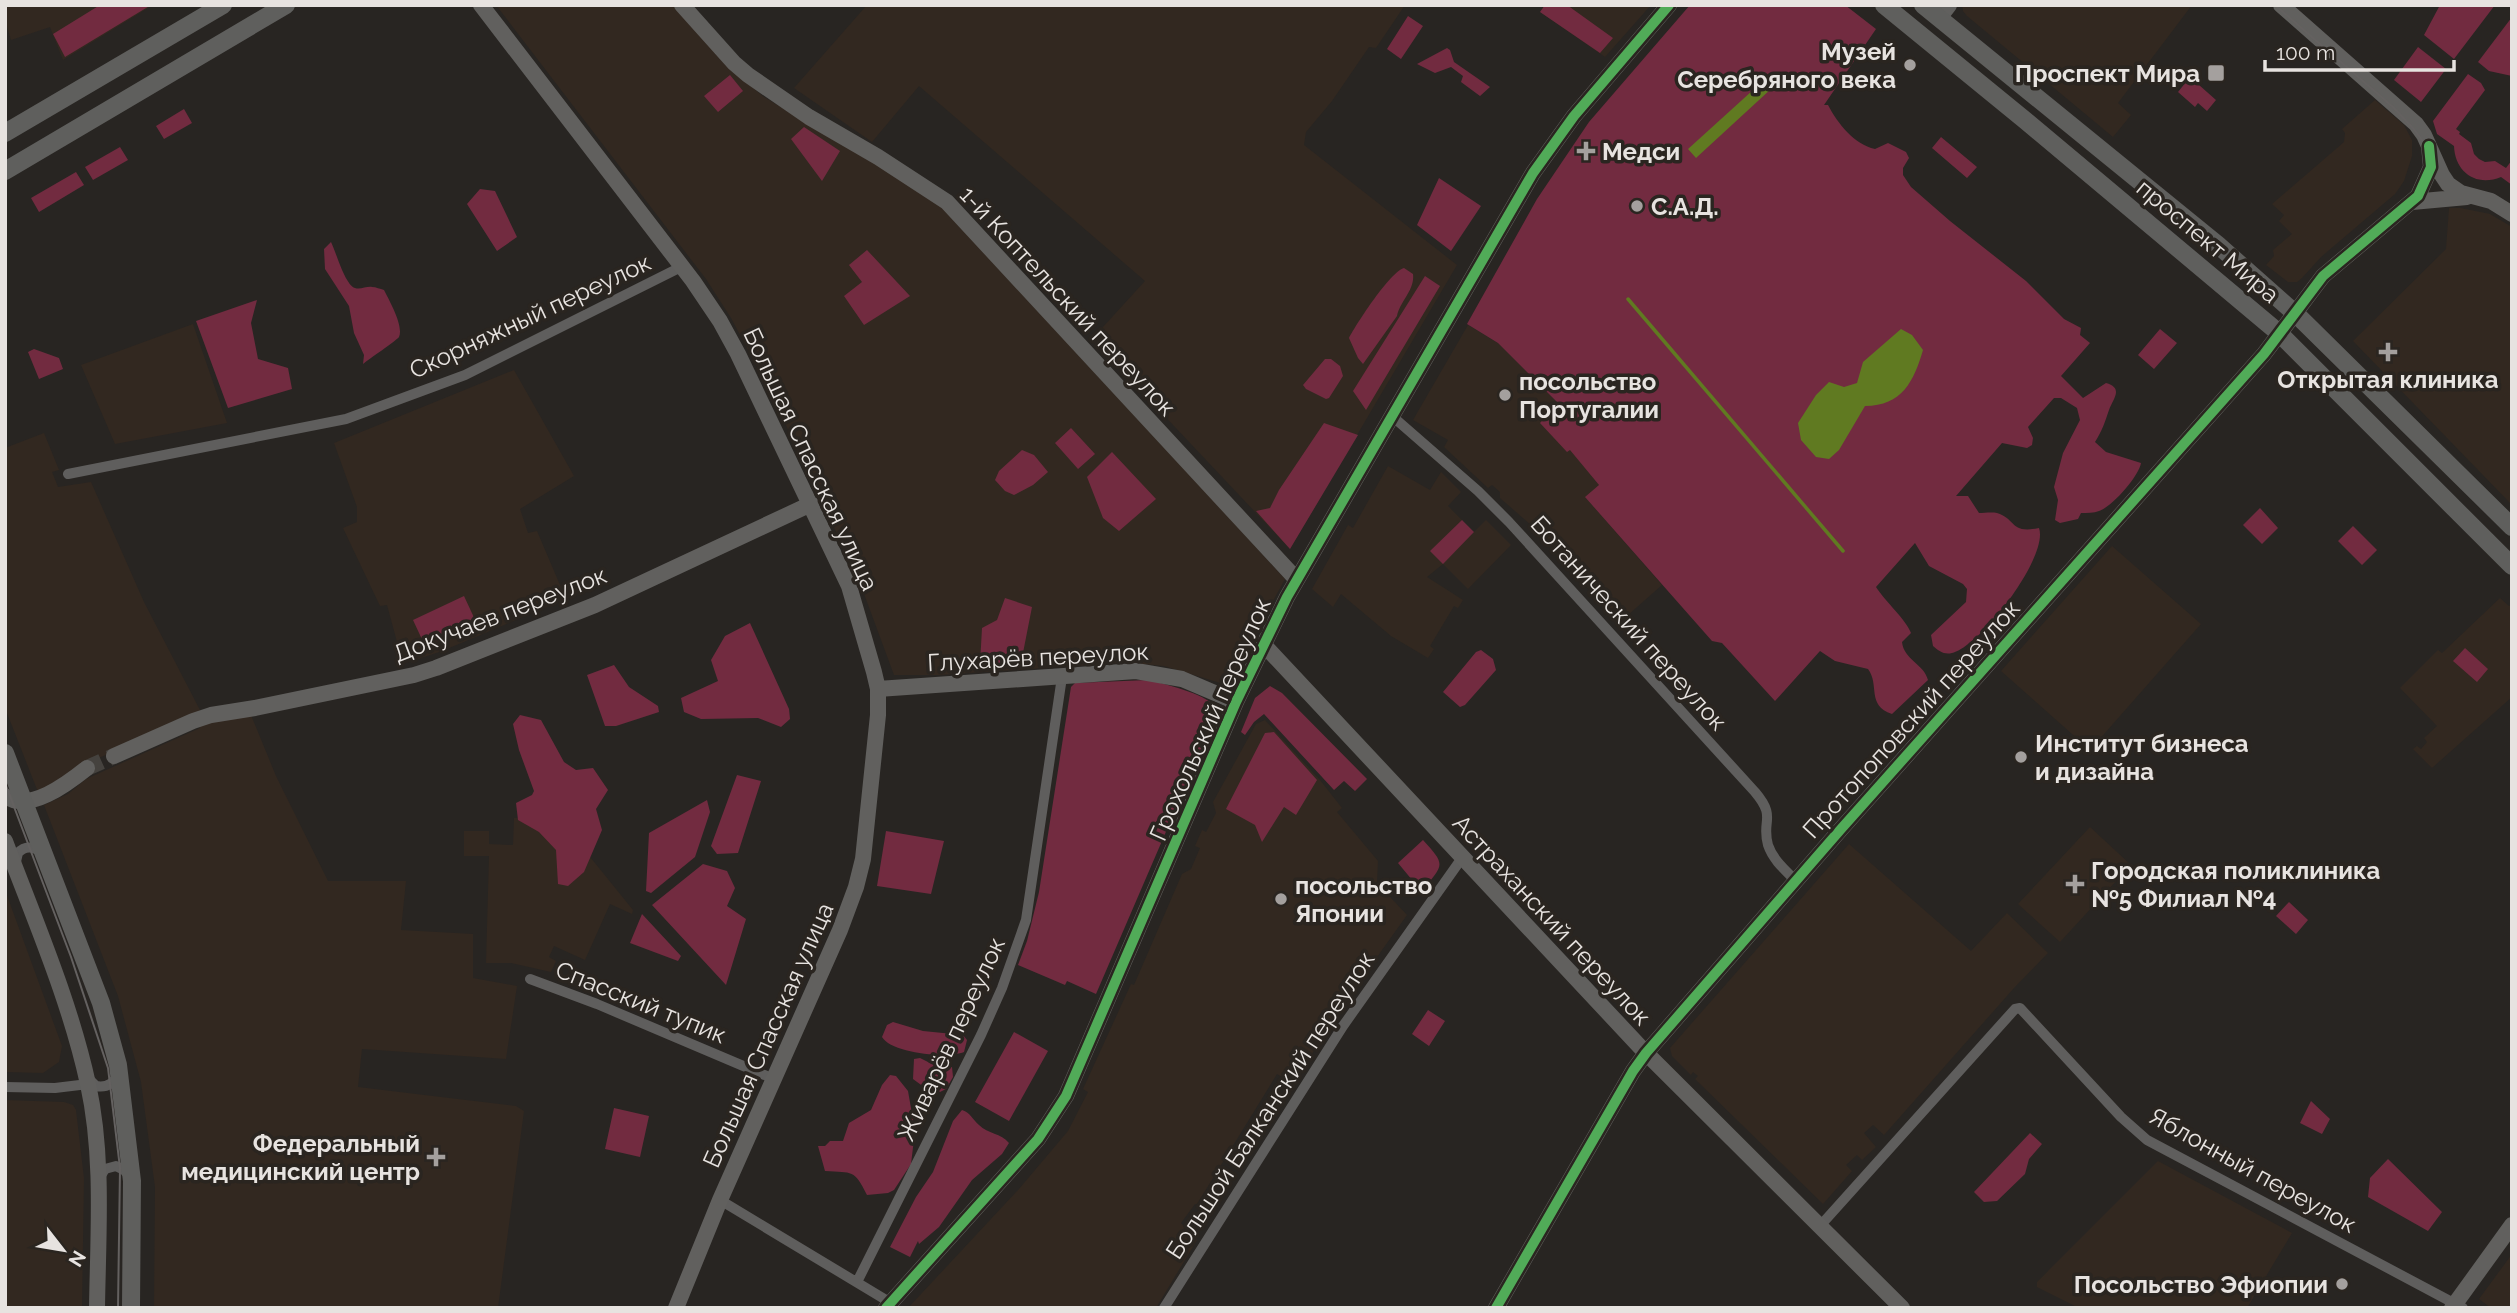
<svg xmlns="http://www.w3.org/2000/svg" width="2517" height="1313" font-family="Raleway,sans-serif">
  <style>
    .built { fill: #322820 }
    .green { fill: #722b40 }
    .water { fill: #607a21 }
    .lines { fill: none; stroke-linecap: round; stroke-linejoin: round }
    .stream { stroke: #607a21; stroke-width: 3.5 }
    .secondary-tunnel { stroke: #45423e; stroke-width: 16; stroke-dasharray: 16 8; stroke-linecap: butt }
    .street { stroke: #5f5e5d; stroke-width: 10 }
    .secondary { stroke: #61605e; stroke-width: 16 }
    .primary { stroke: #5f5f5d; stroke-width: 18 }
    .tram { stroke: #646160; stroke-width: 2 }
    .cycleway-casing { stroke: #2a2520; stroke-width: 15 }
    .cycleway { stroke: #51ab58; stroke-width: 10 }
    .poi-dot { fill: #a4a09e; stroke: #2a2520; stroke-width: 2.5 }
    .labels { text-anchor: middle; dominant-baseline: central; stroke-width: 7; stroke-linejoin: round; paint-order: stroke }
    .poi-label { font-size: 24px; font-weight: bold; fill: #e7e3e0; stroke: #2a2520; text-anchor: start }
    .street-label { font-size: 24px; fill: #e7e3e0; stroke: #2a2520 }
  </style>
  <rect width="100%" height="100%" fill="#282522"/>
  <!-- built -->
  <path class="built" d="M5,5H153L63,60L50,27L11,40L5,20Z
    M496,5H673L735,73L764,97L944,205L1285,579L1227,685L1164,666L1144,664L1120,663L938,675H894L860,583L769,389L731,318L706,279Z
    M867,5H1405L1376,48L1369,47L1332,101L1306,132L1304,145L1457,265L1290,549L1092,339L1145,281L919,86L872,142L794,88Z
    M1545,5H1651L1605,57L1540,12Z
    M1962,5H2192L2118,103L2131,115L2113,137L1967,16L1963,11Z
    M2375,100L2404,125L2412,140V156L2404,181L2395,194L2321,257L2302,278L2297,282H2288L2266,265L2274,256L2273,250L2292,234L2279,221L2284,215L2272,204L2344,142L2345,133L2342,129Z
    M2449,208H2460L2490,214L2512,227V505L2353,341L2446,249Z
    M193,324L227,423L115,444L81,365Z
    M1468,325L1498,343L1558,403L1541,423L1567,451L1570,449L1600,486L1586,498L1662,585L1619,623L1531,525L1500,498V492L1492,485L1488,488L1444,447L1448,440L1413,420Z
    M514,370L574,476L520,509L528,533L537,531L566,599L442,651L403,664L387,605L380,606L343,528L357,522V507L334,443Z
    M44,433L59,470L52,472L58,487L91,482L144,602L201,712L81,766L38,792L5,708V448Z
    M1388,466L1430,490L1441,472L1461,492L1448,506L1462,520L1431,551L1443,563L1486,520L1511,545L1468,589L1443,564L1427,577L1463,600L1458,608L1454,606L1430,646L1434,649L1428,658L1391,636L1341,594L1333,607L1312,589L1348,525L1353,528Z
    M2112,546L2201,624L2090,750L2001,671Z
    M2500,598L2509,606L2512,604V697L2432,768L2413,749L2417,746L2421,749L2427,742L2424,738L2437,726L2400,688L2438,650L2442,653Z
    M251,715L276,776L328,881H406L401,930L473,934V978L517,986L506,1059L362,1049L358,1087L516,1106L524,1111L498,1308H154L155,1187L141,1082L118,996L44,805L68,794L86,779L200,728L199,724Z
    M1265,720L1320,780L1342,808L1337,812L1378,861L1377,883L1407,915L1357,985L1293,1083L1277,1074L1197,1204H1195L1181,1223L1197,1240L1156,1308H908L1019,1189L1068,1131L1088,1092L1083,1089L1131,984L1134,985L1182,874L1191,869L1200,848L1195,846L1202,830L1206,832L1216,813L1213,802L1256,724Z
    M548,805L633,910L632,914L610,904L585,960L554,946L549,957L556,961L551,972L511,963H486L489,856H464V831H489V844L513,845L514,818H525Z
    M2090,827L2131,865L2060,942L2018,904Z
    M1849,844L1971,951L2007,913L2048,953L2014,988L1884,1135L1873,1125L1864,1133L1876,1147L1862,1160L1857,1155L1846,1165L1852,1171L1823,1204L1695,1079L1698,1076L1693,1072L1691,1075L1672,1056L1670,1048Z
    M5,890L62,1046L59,1062L43,1073L5,1072Z
    M5,1100L64,1102L73,1105L76,1110L84,1178L82,1308H5Z
    M2158,1161L2292,1233L2247,1308H2079L2037,1287V1282Z
    M2512,1254V1308H2491L2479,1299Z"/>
  <!-- green -->
  <path class="green" d="M100,5H151L65,57L53,34Z
    M1545,5H1567L1613,38L1600,53L1540,12Z
    M1690,5H1845L1876,29L1824,105H1828C1838,124 1854,144 1875,149L1888,143L1906,152L1909,158L1903,168V175L1911,187L1950,221L2026,281L2064,319L2081,328L2080,335L2090,343L2061,376L2083,398L2106,383C2124,388 2113,399 2109,410C2105,422 2102,431 2095,442L2106,452L2141,463C2139,476 2112,507 2099,511C2094,513 2087,513 2081,513L2078,519L2060,523L2055,520L2058,500L2054,487L2063,453L2080,420L2077,408L2061,398H2054L2028,427L2033,438L2032,445L2027,448L2002,443L1956,496H1968L1979,513C1984,513 1992,512 1997,513C2017,519 2009,534 2039,528C2049,556 1981,646 1952,653C1944,655 1939,651 1933,646L1931,635L1966,602L1967,589L1963,584L1929,566L1915,543L1876,587C1885,601 1907,621 1911,633L1902,642C1904,660 1924,664 1928,680L1892,714C1866,705 1880,685 1868,669L1835,661L1820,651L1775,701L1722,643L1712,641L1585,497L1599,485L1570,450L1567,452L1540,423L1558,403L1498,343L1467,324L1537,199L1589,122Z
    M2440,5H2495L2454,59L2424,35Z
    M1408,16L1423,26L1401,59L1387,49Z
    M2512,17V76L2489,71L2478,62Z
    M2418,47L2446,69L2421,102L2394,80Z
    M1447,48L1450,50L1454,62L1490,87L1480,96L1461,82L1463,76L1451,67L1435,73L1417,64Z
    M2468,74L2481,83L2485,90L2456,129L2460,132L2459,134L2471,143L2474,154L2479,159L2485,162L2495,161L2506,168L2512,160V185L2501,177C2477,187 2455,173 2454,146L2437,134L2433,121Z
    M730,75L743,91L718,112L704,96Z
    M2190,77L2216,100L2207,111L2198,103L2195,107L2178,92Z
    M184,109L192,123L164,139L156,126Z
    M804,127L840,151L822,181L791,139Z
    M1941,137L1977,167L1967,178L1932,148Z
    M120,147L128,160L93,180L85,167Z
    M76,172L84,185L39,212L31,198Z
    M1439,178L1481,206L1451,251L1417,225Z
    M480,189L495,191L517,237L497,251L467,204Z
    M331,242C336,252 345,285 355,288C360,290 367,286 372,287C376,287 380,289 384,290C389,300 404,326 399,337C396,341 369,359 363,364L364,355L354,333L349,306L325,269L324,249Z
    M867,250L910,296L864,325L844,296L862,282L849,265Z
    M1404,268L1413,274C1415,290 1400,301 1397,316L1363,364L1358,358L1349,338C1357,323 1390,272 1404,268Z
    M1425,276L1440,286L1366,410L1353,391Z
    M257,300L251,323L258,359L288,368L292,389L228,408L196,321Z
    M2160,329L2177,343L2154,369L2138,355Z
    M34,349L59,358L63,369L39,379L28,352Z
    M1325,359H1331L1340,366L1343,376L1329,398L1326,399L1306,389L1303,385Z
    M1324,423L1358,435L1290,549L1256,511L1270,508L1279,490Z
    M1071,428L1095,454L1078,469L1055,443Z
    M1022,450L1034,455L1048,472L1033,485L1014,495L1005,491L995,480L999,471Z
    M1112,452L1156,499L1119,531L1103,518L1087,477Z
    M2260,508L2278,528L2262,544L2243,525Z
    M1462,520L1474,532L1443,564L1430,551Z
    M2353,526L2377,550L2362,565L2338,541Z
    M464,596L477,624L426,648L413,620Z
    M1005,598L1032,607L1021,663L980,664L982,628L997,620Z
    M750,623L789,709L790,719L781,727L758,718L701,719L684,712L681,698L718,681L711,660L725,636Z
    M2465,648L2488,669L2477,682L2453,661Z
    M1481,650L1493,659L1496,670L1465,705L1460,707L1443,692L1476,652Z
    M614,665L629,687L658,706L659,712L616,726H605L587,675Z
    M1148,680C1162,683 1206,694 1214,706C1217,711 1216,713 1215,718L1096,994L1067,981L1065,985L1018,965L1027,941L1039,892L1071,687L1075,683Z
    M1270,686L1282,693L1367,779L1355,791L1344,781L1334,790L1264,714L1254,722L1245,735L1241,732L1255,698Z
    M520,715L541,720L564,762L576,770L593,768L608,790L596,809L602,830L584,872L568,886L558,884L556,850L539,832L518,820L516,803L532,795L534,791L519,750L513,724Z
    M1274,732L1317,780L1296,815L1284,807L1262,842L1255,825L1226,809L1265,733Z
    M737,775L761,781L738,853L717,854L711,846Z
    M707,800L710,812L695,857L651,893L646,891L649,833Z
    M886,831L944,841L931,894L877,886Z
    M1423,840C1448,867 1442,864 1422,892L1398,863Z
    M703,864L727,871L735,888L727,906L746,919L726,985L652,905Z
    M2289,902L2308,920L2296,934L2276,916Z
    M642,914L681,956L678,961L630,943Z
    M1428,1010L1445,1021L1429,1046L1412,1034Z
    M893,1022L923,1031L963,1035L967,1040L964,1052C947,1059 891,1053 882,1037L887,1025Z
    M1014,1032L1048,1051L1009,1121L975,1102Z
    M920,1058L938,1067H952L953,1077L946,1089L940,1092L928,1090L913,1079L914,1059Z
    M890,1075L896,1076L908,1091L915,1131L911,1164L894,1190L888,1193L867,1195C854,1169 853,1173 825,1171L818,1146H825L830,1141H843L849,1123L871,1110L882,1085Z
    M2311,1101L2330,1119L2322,1134L2300,1123Z
    M614,1108L649,1116L640,1157L605,1149Z
    M962,1110C971,1113 972,1119 979,1125C988,1134 1001,1133 1009,1143L1002,1154L972,1180L939,1227L919,1244L918,1241L910,1257L890,1247L916,1197L933,1172L953,1121Z
    M2030,1133L2042,1144L2029,1159L2025,1174L1997,1201L1984,1202L1974,1192Z
    M2388,1159L2442,1212L2428,1231L2368,1197L2370,1178Z"/>
  <!-- water -->
  <path class="water" d="M1763,81L1771,89L1696,158L1688,149Z
    M1901,329L1912,335L1923,350C1914,381 1902,406 1865,406L1839,450L1829,459L1816,457L1801,440L1798,423L1816,395L1829,382L1844,387L1857,383L1863,362Z"/>
  <g class="lines">
    <!-- stream -->
    <path class="stream" d="M1628,299L1843,551"/>
    <!-- secondary-tunnel -->
    <path class="secondary-tunnel" d="M87,768L114,756"/>
    <!-- street -->
    <path class="street" d="M1392,416L1478,491L1509,522L1755,792C1777,818 1761,820 1768,845C1773,860 1785,870 1796,881
      M68,474L346,419L465,375L681,267
      M15,866L18,853C26,844 36,847 44,855
      M530,979L597,1004L774,1079
      M87,1077L96,1086C107,1088 116,1083 118,1071
      M5,1087L55,1088L88,1084
      M99,1179L105,1169L116,1166L124,1170L131,1178
      M720,1200L891,1303
      M1820,1226L2015,1009L2020,1008L2121,1117L2147,1140L2463,1308
      M857,1282L981,1035L1002,988L1026,920L1062,677
      M1164,1308L1343,1026L1462,858"/>
    <!-- secondary -->
    <path class="secondary" d="M481,5L693,281L720,321L738,354L849,586L874,672L878,689V715L863,859L856,887L840,930L720,1200L676,1308
      M682,5L734,63L748,75L809,117L878,157L947,202L1297,580
      M2281,5L2416,124L2424,135L2442,175L2448,184L2461,193L2491,201L2512,214
      M1939,18L1949,5
      M2412,202L2467,197
      M1264,645L1643,1050L1902,1308
      M878,689L1136,671L1182,679L1236,702
      M114,756L193,721L211,715L255,708L414,675L436,668L595,605L811,504
      M5,796C29,813 67,784 87,768
      M5,841C35,921 70,1001 88,1084C104,1157 98,1234 97,1308
      M886,1308L1038,1139L1066,1096L1236,702L1287,597L1533,173L1574,116L1669,5
      M1496,1308L1633,1071L1646,1053L1841,829L2264,354L2323,276L2418,196L2431,167L2429,146
      M2452,1308L2512,1225"/>
    <!-- primary -->
    <path class="primary" d="M1884,5L2026,121L2279,333L2512,566
      M1923,5L2218,245L2297,315L2512,527
      M5,133L223,5
      M5,171L286,5
      M5,753L101,1003L118,1065L132,1181L131,1308"/>
    <!-- tram -->
    <path class="tram" d="M5,783L71,957L108,1068L120,1168L118,1308
      M1491,1308L1630,1069L1643,1050L2261,351L2307,288L2318,275L2415,194L2421,185L2428,162L2425,144L2413,128L2393,107L2275,5"/>
    <defs>
      <path id="cycleway" d="M886,1308L1038,1139L1066,1096L1236,702L1287,597L1533,173L1574,116L1669,5
        M1496,1308L1633,1071L1646,1053L1841,829L2264,354L2323,276L2418,196L2431,167L2429,146"/>
    </defs>
    <!-- cycleway casing -->
    <use href="#cycleway" class="cycleway-casing"/>
    <!-- cycleway -->
    <use href="#cycleway" class="cycleway"/>
  </g>
  <!-- markers -->
  <g class="poi-dot">
    <circle cx="1910" cy="65" r="7"/>
    <rect x="2207" y="64" width="18" height="18" rx="3.5"/>
    <path d="M1582.5 140.5h7v7h7v7h-7v7h-7v-7h-7v-7h7z"/>
    <circle cx="1637" cy="206" r="7"/>
    <path d="M2384.5 341.5h7v7h7v7h-7v7h-7v-7h-7v-7h7z"/>
    <circle cx="1505" cy="395" r="7"/>
    <circle cx="2021" cy="757" r="7"/>
    <path d="M2071.5 873.5h7v7h7v7h-7v7h-7v-7h-7v-7h7z"/>
    <circle cx="1281" cy="899" r="7"/>
    <path d="M432.5 1146.5h7v7h7v7h-7v7h-7v-7h-7v-7h7z"/>
    <circle cx="2342" cy="1284" r="7"/>
  </g>
  <g class="labels">
    <!-- poi labels -->
    <g class="poi-label">
      <text x="1896" y="51" text-anchor="end">Музей<tspan x="1896" dy="28">Серебряного века</tspan></text>
      <text x="2200" y="73" text-anchor="end">Проспект Мира</text>
      <text x="1602" y="151">Медси</text>
      <text x="1651" y="206">С.А.Д.</text>
      <text x="2388" y="379" text-anchor="middle">Открытая клиника</text>
      <text x="1519" y="381">посольство<tspan x="1519" dy="28">Португалии</tspan></text>
      <text x="2035" y="743">Институт бизнеса<tspan x="2035" dy="28">и дизайна</tspan></text>
      <text x="2091" y="870">Городская поликлиника<tspan x="2091" dy="28">№5 Филиал №4</tspan></text>
      <text x="1295" y="885">посольство<tspan x="1295" dy="28">Японии</tspan></text>
      <text x="420" y="1143" text-anchor="end">Федеральный<tspan x="420" dy="28">медицинский центр</tspan></text>
      <text x="2328" y="1284" text-anchor="end">Посольство Эфиопии</text>
    </g>
    <!-- street labels -->
    <g class="street-label">
      <text transform="translate(2208 241) rotate(40)">проспект Мира</text>
      <text transform="translate(1068 301) rotate(47)">1-й Коптельский переулок</text>
      <text transform="translate(530 316) rotate(-25)">Скорняжный переулок</text>
      <text transform="translate(811 459) rotate(65)">Большая Спасская улица</text>
      <text transform="translate(500 614) rotate(-21)">Докучаев переулок</text>
      <text transform="translate(1629 623) rotate(48)">Ботанический переулок</text>
      <text transform="translate(1038 657) rotate(-3)">Глухарёв переулок</text>
      <text transform="translate(1210 719) rotate(-66)">Грохольский переулок</text>
      <text transform="translate(1911 719) rotate(-48)">Протопоповский переулок</text>
      <text transform="translate(1552 920) rotate(47)">Астраханский переулок</text>
      <text transform="translate(641 1002) rotate(22)">Спасский тупик</text>
      <text transform="translate(768 1035) rotate(-66)">Большая Спасская улица</text>
      <text transform="translate(951 1039) rotate(-65)">Живарёв переулок</text>
      <text transform="translate(1270 1105) rotate(-57)">Большой Балканский переулок</text>
      <text transform="translate(2253 1170) rotate(29)">Яблонный переулок</text>
    </g>
  </g>
  <!-- border -->
  <rect width="2517" height="1313" fill="none" stroke="#e7e3e0" stroke-width="14"/>
  <!-- north arrow -->
  <g transform="translate(63 1250) rotate(121)" stroke="#2a2520" stroke-width="5" paint-order="stroke">
  <path d="M0-5L12 26L0 18L-12 26Z" fill="#e7e3e0"/>
  <text y="-10" font-size="19" font-weight="bold" text-anchor="middle" fill="#e7e3e0">N</text>
  </g>
  <!-- scale -->
  <path d="M2265 60v10h189v-10" fill="none" stroke="#e7e3e0" stroke-width="3.5"/>
  <text x="2276" y="60" font-size="21" fill="#e7e3e0" stroke="#2a2520" stroke-width="5" paint-order="stroke">100 m</text>
</svg>
